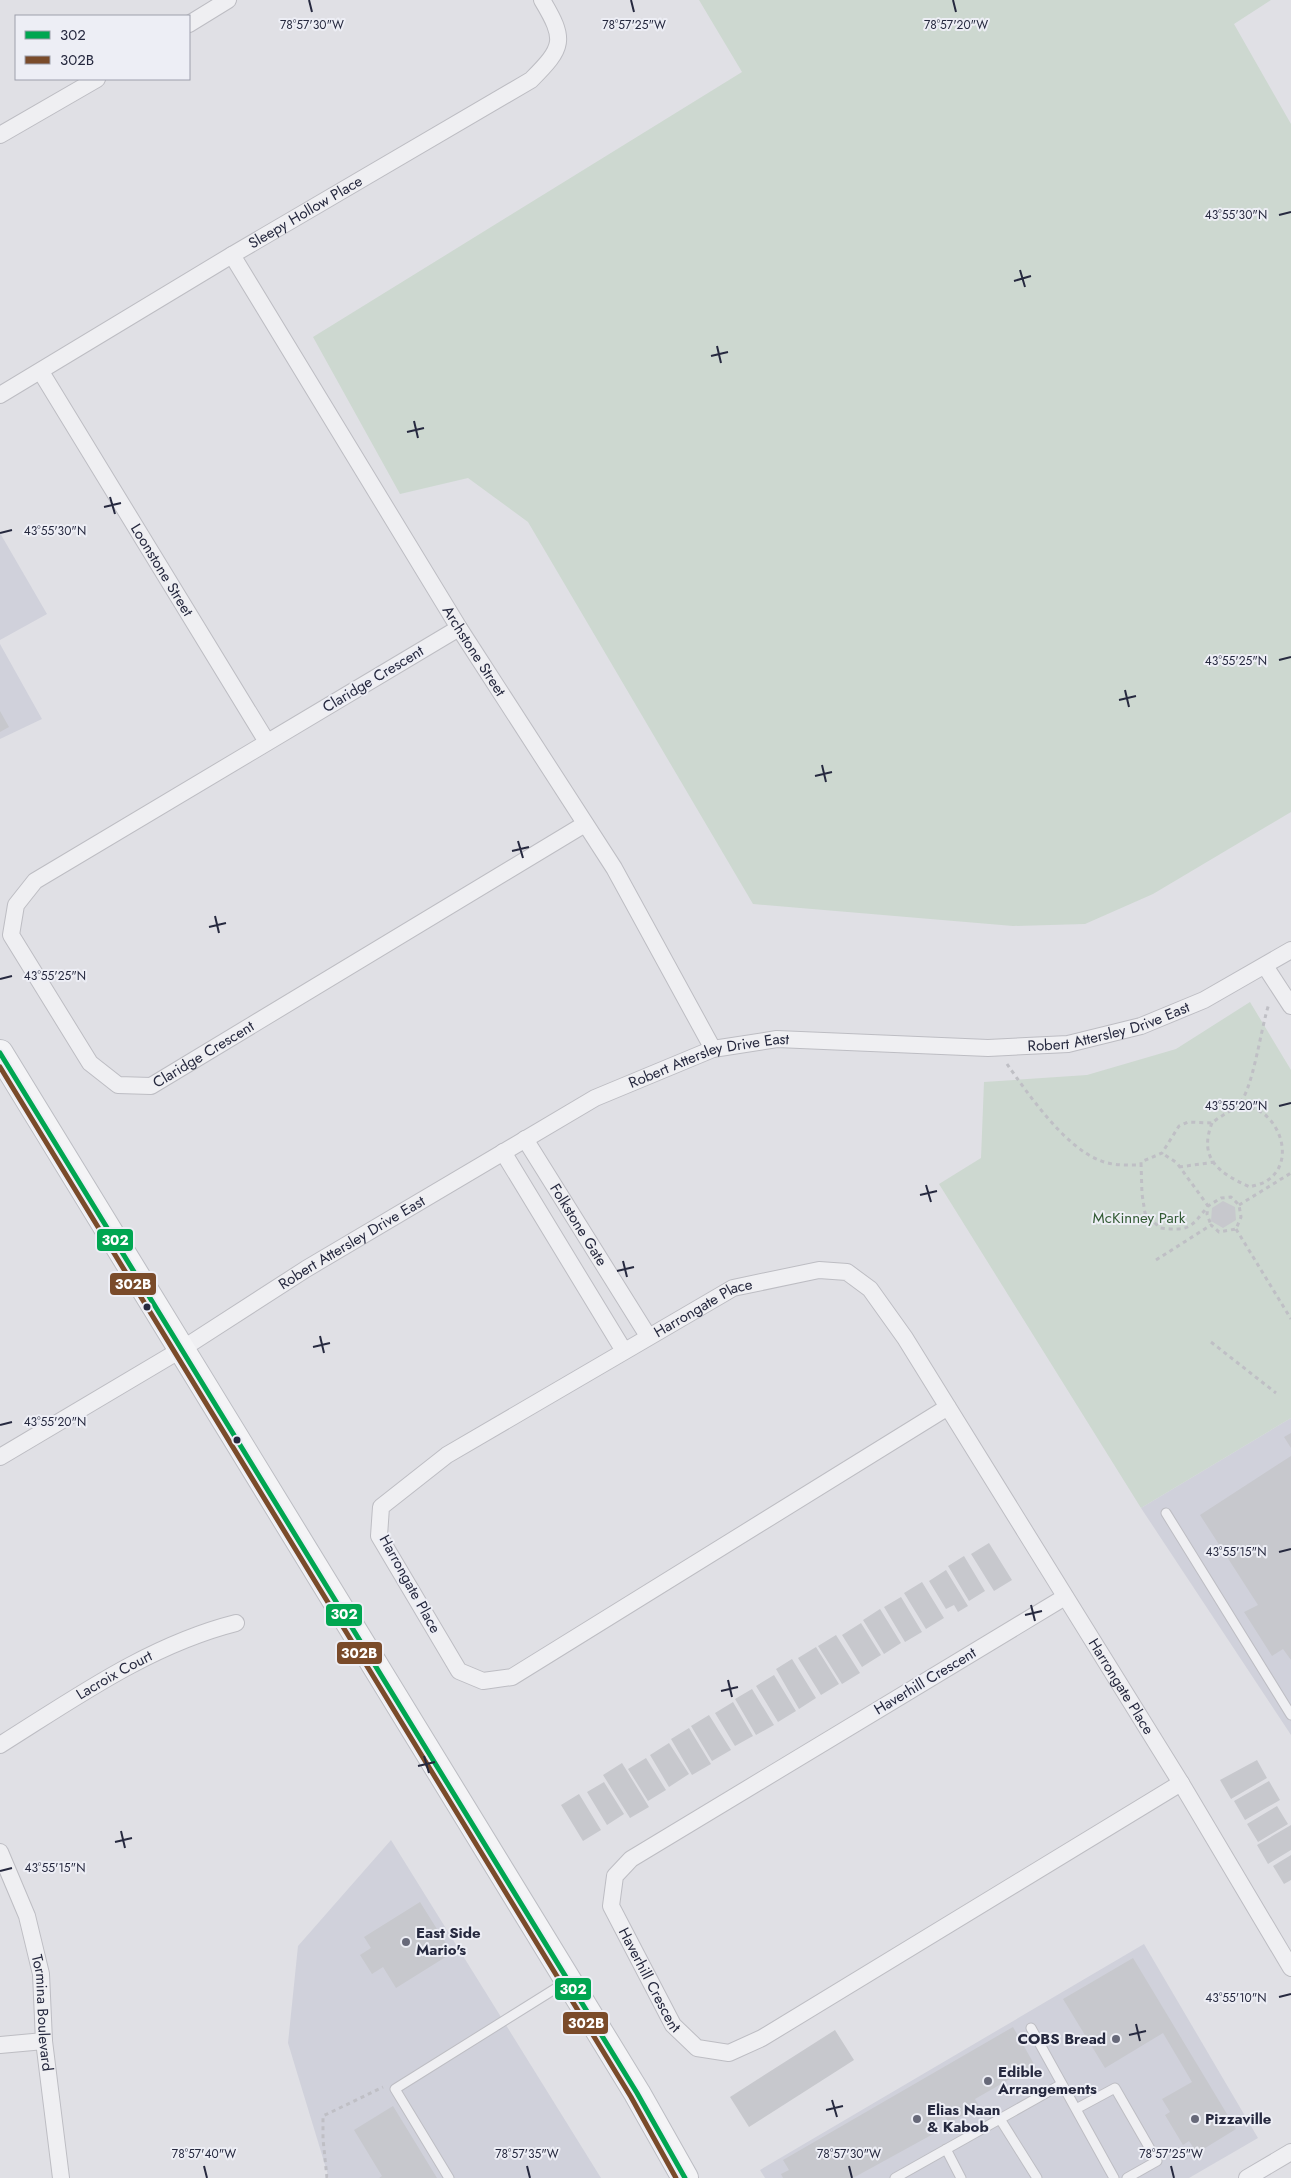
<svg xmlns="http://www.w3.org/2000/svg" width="1291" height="2178" font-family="Jost,sans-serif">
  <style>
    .built { fill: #d0d1db }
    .green { fill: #cdd8d0 }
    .building { fill: #c7c8cd }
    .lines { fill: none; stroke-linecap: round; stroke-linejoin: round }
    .lane-casing { stroke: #bdbdc3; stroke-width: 11 }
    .street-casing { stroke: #bdbdc3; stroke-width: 18 }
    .primary-casing { stroke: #bcbdc3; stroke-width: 28 }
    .path { stroke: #bfbfc5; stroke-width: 3; stroke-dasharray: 4 4; stroke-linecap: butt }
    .lane { stroke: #efeff2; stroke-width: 9 }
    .street { stroke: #efeff2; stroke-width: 16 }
    .primary { stroke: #f4f4f6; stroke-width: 26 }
    .bus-1-casing { stroke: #edeef5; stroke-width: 9 }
    .bus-2-casing { stroke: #edeef5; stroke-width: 9 }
    .bus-1 { stroke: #00a651; stroke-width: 5 }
    .bus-2 { stroke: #7a4b2a; stroke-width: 5 }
    .ticks { fill: none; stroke: #26293f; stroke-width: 2 }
    .bus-dot { fill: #26293f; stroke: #edeef5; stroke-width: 2 }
    .poi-dot { fill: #676979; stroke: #edeef5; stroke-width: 2 }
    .labels { text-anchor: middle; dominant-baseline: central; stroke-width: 4; stroke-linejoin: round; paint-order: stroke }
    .street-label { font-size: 15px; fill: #26293f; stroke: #edeef5 }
    .park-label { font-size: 15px; fill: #335b35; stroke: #edeef5 }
    .poi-label { font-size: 15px; font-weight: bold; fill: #26293f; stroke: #edeef5; text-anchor: start }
    .ticks-label { font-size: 12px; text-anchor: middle; fill: #26293f; stroke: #edeef5; stroke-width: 4; stroke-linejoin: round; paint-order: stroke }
    .line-badge { stroke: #edeef5; stroke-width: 2 }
    .badge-label { font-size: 14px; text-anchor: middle; font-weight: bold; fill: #fff }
  </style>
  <rect width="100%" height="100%" fill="#e0e0e5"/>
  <!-- built -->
  <path class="built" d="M0,533L47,614L0,640Z
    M0,644L42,719L0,739Z
    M1291,1418V1735L1141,1508Z
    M391,1840L601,2178H329L288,2043L298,1946Z
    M1144,1944L1258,2138L1189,2178H765L760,2170Z"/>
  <!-- green -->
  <path class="green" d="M699,0H1271L1234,24L1291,124V812L1153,894L1085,924L1013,926L753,904L528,522L468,478L400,494L313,337L742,72Z
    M1250,1002L1291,1070V1418L1141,1508L939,1184L981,1158L984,1082L1087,1075L1176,1049Z"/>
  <!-- building -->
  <path class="building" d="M0,711L9,727L0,732Z
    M1223,1201L1235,1207L1236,1220L1223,1228L1211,1221L1212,1208Z
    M1291,1433V1448L1284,1437Z
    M1291,1456V1660L1283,1649L1272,1656L1244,1612L1258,1605L1200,1515Z
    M989,1543L1012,1580L994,1591L971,1554Z
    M964,1556L985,1591L969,1601L948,1566Z
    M946,1570L968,1606L958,1612L954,1605L946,1609L929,1581Z
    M922,1582L944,1618L926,1629L904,1593Z
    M901,1597L922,1632L905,1642L884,1607Z
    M880,1609L901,1643L884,1654L863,1620Z
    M861,1623L881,1655L862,1667L842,1635Z
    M836,1635L860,1673L842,1684L818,1646Z
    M816,1647L839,1684L821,1695L798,1658Z
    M792,1659L816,1698L799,1709L776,1669Z
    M774,1675L796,1711L778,1722L756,1686Z
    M752,1689L774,1725L756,1735L735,1699Z
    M733,1702L753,1736L735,1746L715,1713Z
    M709,1715L731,1750L712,1761L691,1726Z
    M689,1728L711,1764L692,1775L671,1739Z
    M669,1743L689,1774L669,1787L650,1755Z
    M646,1758L666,1790L648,1801L628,1769Z
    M1257,1760L1267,1778L1231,1799L1220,1780Z
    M622,1763L649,1807L630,1818L603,1775Z
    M1269,1781L1280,1800L1245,1820L1234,1801Z
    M604,1782L624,1814L607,1825L587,1792Z
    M579,1794L601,1830L583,1841L561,1805Z
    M1277,1806L1288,1824L1258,1842L1247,1824Z
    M1291,1825V1850L1268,1864L1257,1845Z
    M1291,1855V1880L1284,1884L1273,1866Z
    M420,1902L452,1953L396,1988L383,1967L372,1974L360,1955L371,1948L364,1937Z
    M1133,1958L1236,2129L1197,2153L1189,2141L1183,2145L1165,2115L1170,2112L1162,2099L1192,2082L1163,2033L1105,2068L1063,1999Z
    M1013,2027L1038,2071L1023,2078L1020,2073L975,2099L979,2106L949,2123L945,2116L930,2124L935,2133L853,2178H783L781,2174L789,2170L783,2160Z
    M835,2030L854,2060L749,2127L730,2097Z
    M393,2106L437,2178H379L382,2176L354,2130Z"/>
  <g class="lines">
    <defs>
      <path id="lane" d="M1166,1513L1291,1715
        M1031,2028L1114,2178
        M1076,2109L1115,2088L1157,2161L1127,2178
        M1000,2119L1037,2178
        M946,2149L961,2178
        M449,2178L395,2089L566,1982
        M895,2178L1062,2084"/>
      <g id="street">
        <path d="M189,24L228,0"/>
        <path d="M0,135L97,79"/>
        <path id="s1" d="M232,255L459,628L614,868L713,1049"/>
        <path id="s2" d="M41,372L267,742"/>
        <path id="s3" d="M0,395L232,255L531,80C564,47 566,40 542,0"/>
        <path id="s4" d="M459,628L35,881L16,905L11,935L90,1063L118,1085L151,1086L585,824"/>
        <path d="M1265,966L1291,1006"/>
        <path id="s5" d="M525,1139L648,1336"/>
        <path d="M503,1152L624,1351"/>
        <path id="s6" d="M948,1407L512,1677L483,1681L459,1671L379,1536L381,1507L447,1455L733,1288L819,1270L847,1272L870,1289L905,1338L1181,1783L1291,1968"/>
        <path id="s7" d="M0,1457L182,1349L306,1269L595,1098L713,1049L777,1039L988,1048L1068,1044L1141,1026L1204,1000L1291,950"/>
        <path id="s8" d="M1065,1597L631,1859L615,1876L611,1906L673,2025L697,2048L729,2053L762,2038L1181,1783"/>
        <path id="s9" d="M0,1745C75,1698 149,1645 236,1623"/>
        <path id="s10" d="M0,1852L27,1916L41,1974L44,2041L61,2178"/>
        <path d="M0,2045L44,2041"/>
        <path d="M1247,2178L1291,2152"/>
      </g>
      <path id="primary" d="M0,1053L637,2093L685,2178"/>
    </defs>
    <!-- lane casing -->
    <use href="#lane" class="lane-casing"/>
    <!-- street casing -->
    <use href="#street" class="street-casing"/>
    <!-- primary casing -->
    <use href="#primary" class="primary-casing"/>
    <!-- path -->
    <path class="path" d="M1007,1064C1028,1094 1065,1147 1099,1160C1112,1166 1127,1165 1141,1165V1162L1162,1153L1179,1126L1188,1122L1212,1123C1220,1116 1230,1112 1238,1105C1253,1092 1261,1026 1269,1004
      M1212,1123C1198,1159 1219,1173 1250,1187C1255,1185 1263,1184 1268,1180C1291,1164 1284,1130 1264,1114C1258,1109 1247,1106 1239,1104
      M1141,1163L1142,1194L1145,1213L1160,1228C1189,1231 1190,1229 1208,1206L1177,1163L1162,1153
      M1179,1167L1215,1162
      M1239,1205L1291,1173
      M1236,1229L1291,1319
      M1156,1260L1211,1225L1219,1232L1236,1229L1241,1217L1239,1205L1231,1197L1221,1198L1208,1206L1207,1214L1211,1225
      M1211,1342L1276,1393
      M327,2178L323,2139V2116L383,2087"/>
    <!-- lane -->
    <use href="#lane" class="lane"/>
    <!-- street -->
    <use href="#street" class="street"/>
    <!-- primary -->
    <use href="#primary" class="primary"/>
    <defs>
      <path id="bus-1" d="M0,1053L637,2093L685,2178"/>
      <path id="bus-2" d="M0,1067L631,2097L676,2178"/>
    </defs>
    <!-- bus-1 casing -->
    <use href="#bus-1" class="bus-1-casing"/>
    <!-- bus-2 casing -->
    <use href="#bus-2" class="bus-2-casing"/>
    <!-- bus-1 -->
    <use href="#bus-1" class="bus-1"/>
    <!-- bus-2 -->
    <use href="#bus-2" class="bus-2"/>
  </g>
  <!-- ticks -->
  <path class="ticks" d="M309,0L312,12M631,0L634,12M953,0L956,12M1279,215L1291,212M1020,270L1025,287M1014,281L1031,276M717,346L721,363M711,356L728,352M414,421L418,438M407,432L424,428M110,497L115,514M104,507L121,503M0,533L12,530M1279,660L1291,657M1125,690L1129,707M1119,700L1136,696M822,765L826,782M815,776L832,772M518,841L523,858M512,851L529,847M215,916L219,933M209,927L226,923M0,979L12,976M1279,1106L1291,1103M926,1185L931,1202M920,1195L937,1191M623,1261L627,1277M617,1271L634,1267M320,1336L324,1353M313,1347L330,1343M0,1425L12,1422M1279,1552L1291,1549M1031,1605L1035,1621M1025,1615L1042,1611M728,1680L732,1697M721,1691L738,1687M424,1756L429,1773M418,1766L435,1762M121,1831L125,1848M115,1842L132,1838M0,1871L12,1868M1279,1997L1291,1994M1136,2024L1140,2041M1129,2035L1146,2031M832,2100L837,2117M826,2110L843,2106M204,2166L207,2178M527,2166L530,2178M849,2166L852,2178M1171,2166L1174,2178"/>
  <!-- markers -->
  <g class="bus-dot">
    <circle cx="147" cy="1307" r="4.5"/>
    <circle cx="237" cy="1440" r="4.5"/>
  </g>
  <g class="poi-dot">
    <circle cx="406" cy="1942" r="5"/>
    <circle cx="1116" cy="2039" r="5"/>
    <circle cx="988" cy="2081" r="5"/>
    <circle cx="917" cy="2119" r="5"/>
    <circle cx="1195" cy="2119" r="5"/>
  </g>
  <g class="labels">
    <!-- street labels -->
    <g class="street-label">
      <text stroke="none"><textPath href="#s3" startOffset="356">Sleepy Hollow Place</textPath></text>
      <text stroke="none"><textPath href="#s2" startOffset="232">Loonstone Street</textPath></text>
      <text stroke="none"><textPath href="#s1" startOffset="464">Archstone Street</textPath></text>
      <text transform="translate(373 679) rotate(-31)">Claridge Crescent</text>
      <text stroke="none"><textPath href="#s7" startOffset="1222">Robert Attersley Drive East</textPath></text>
      <text stroke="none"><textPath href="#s4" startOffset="835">Claridge Crescent</textPath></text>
      <text stroke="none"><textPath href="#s7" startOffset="816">Robert Attersley Drive East</textPath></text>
      <text stroke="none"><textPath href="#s5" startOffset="101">Folkstone Gate</textPath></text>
      <text stroke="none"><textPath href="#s7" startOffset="412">Robert Attersley Drive East</textPath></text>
      <text stroke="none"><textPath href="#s6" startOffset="1134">Harrongate Place</textPath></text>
      <text transform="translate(410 1584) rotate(61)">Harrongate Place</text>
      <text stroke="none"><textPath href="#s9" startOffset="134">Lacroix Court</textPath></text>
      <text transform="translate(925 1681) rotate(-31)">Haverhill Crescent</text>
      <text stroke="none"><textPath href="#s6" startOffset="1784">Harrongate Place</textPath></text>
      <text stroke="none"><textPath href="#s8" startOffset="644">Haverhill Crescent</textPath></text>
      <text stroke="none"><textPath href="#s10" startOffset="168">Tormina Boulevard</textPath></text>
    </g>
    <!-- park labels -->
    <g class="park-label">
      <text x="1139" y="1218">McKinney Park</text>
    </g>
    <!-- poi labels -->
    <g class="poi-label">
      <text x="416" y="1933">East Side<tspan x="416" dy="17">Mario's</tspan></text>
      <text x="1106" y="2039" text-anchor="end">COBS Bread</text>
      <text x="998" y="2072">Edible<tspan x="998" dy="17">Arrangements</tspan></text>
      <text x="927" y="2110">Elias Naan<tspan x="927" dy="17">&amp; Kabob</tspan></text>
      <text x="1205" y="2119">Pizzaville</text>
    </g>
  </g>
  <g class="ticks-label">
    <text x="312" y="29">78°57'30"W</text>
    <text x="634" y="29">78°57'25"W</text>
    <text x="956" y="29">78°57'20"W</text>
    <text x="1236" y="219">43°55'30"N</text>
    <text x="55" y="535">43°55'30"N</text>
    <text x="1236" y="665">43°55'25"N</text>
    <text x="55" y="980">43°55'25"N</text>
    <text x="1236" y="1110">43°55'20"N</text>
    <text x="55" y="1426">43°55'20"N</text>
    <text x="1236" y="1556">43°55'15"N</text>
    <text x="55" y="1872">43°55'15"N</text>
    <text x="1236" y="2002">43°55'10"N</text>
    <text x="204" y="2158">78°57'40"W</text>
    <text x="527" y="2158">78°57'35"W</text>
    <text x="849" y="2158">78°57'30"W</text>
    <text x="1171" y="2158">78°57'25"W</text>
  </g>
  <g class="line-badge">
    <rect x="96" y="1228" width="38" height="24" rx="5" fill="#00a651"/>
    <rect x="109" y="1272" width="48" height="24" rx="5" fill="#7a4b2a"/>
    <rect x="325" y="1603" width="38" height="24" rx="5" fill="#00a651"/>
    <rect x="336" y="1641" width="47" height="24" rx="5" fill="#7a4b2a"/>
    <rect x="554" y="1977" width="38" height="24" rx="5" fill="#00a651"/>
    <rect x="562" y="2011" width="47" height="24" rx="5" fill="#7a4b2a"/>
  </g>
  <g class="badge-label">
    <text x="115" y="1245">302</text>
    <text x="133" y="1289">302B</text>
    <text x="344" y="1619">302</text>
    <text x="359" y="1658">302B</text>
    <text x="573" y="1994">302</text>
    <text x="586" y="2028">302B</text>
  </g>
  <!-- legend -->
  <rect x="15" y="15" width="175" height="65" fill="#edeef5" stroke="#9d9fac"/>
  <rect x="25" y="31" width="25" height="8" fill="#00a651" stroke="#9d9fac"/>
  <text x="60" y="40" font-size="15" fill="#26293f">302</text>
  <rect x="25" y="56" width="25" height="8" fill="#7a4b2a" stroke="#9d9fac"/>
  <text x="60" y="65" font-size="15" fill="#26293f">302B</text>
</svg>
